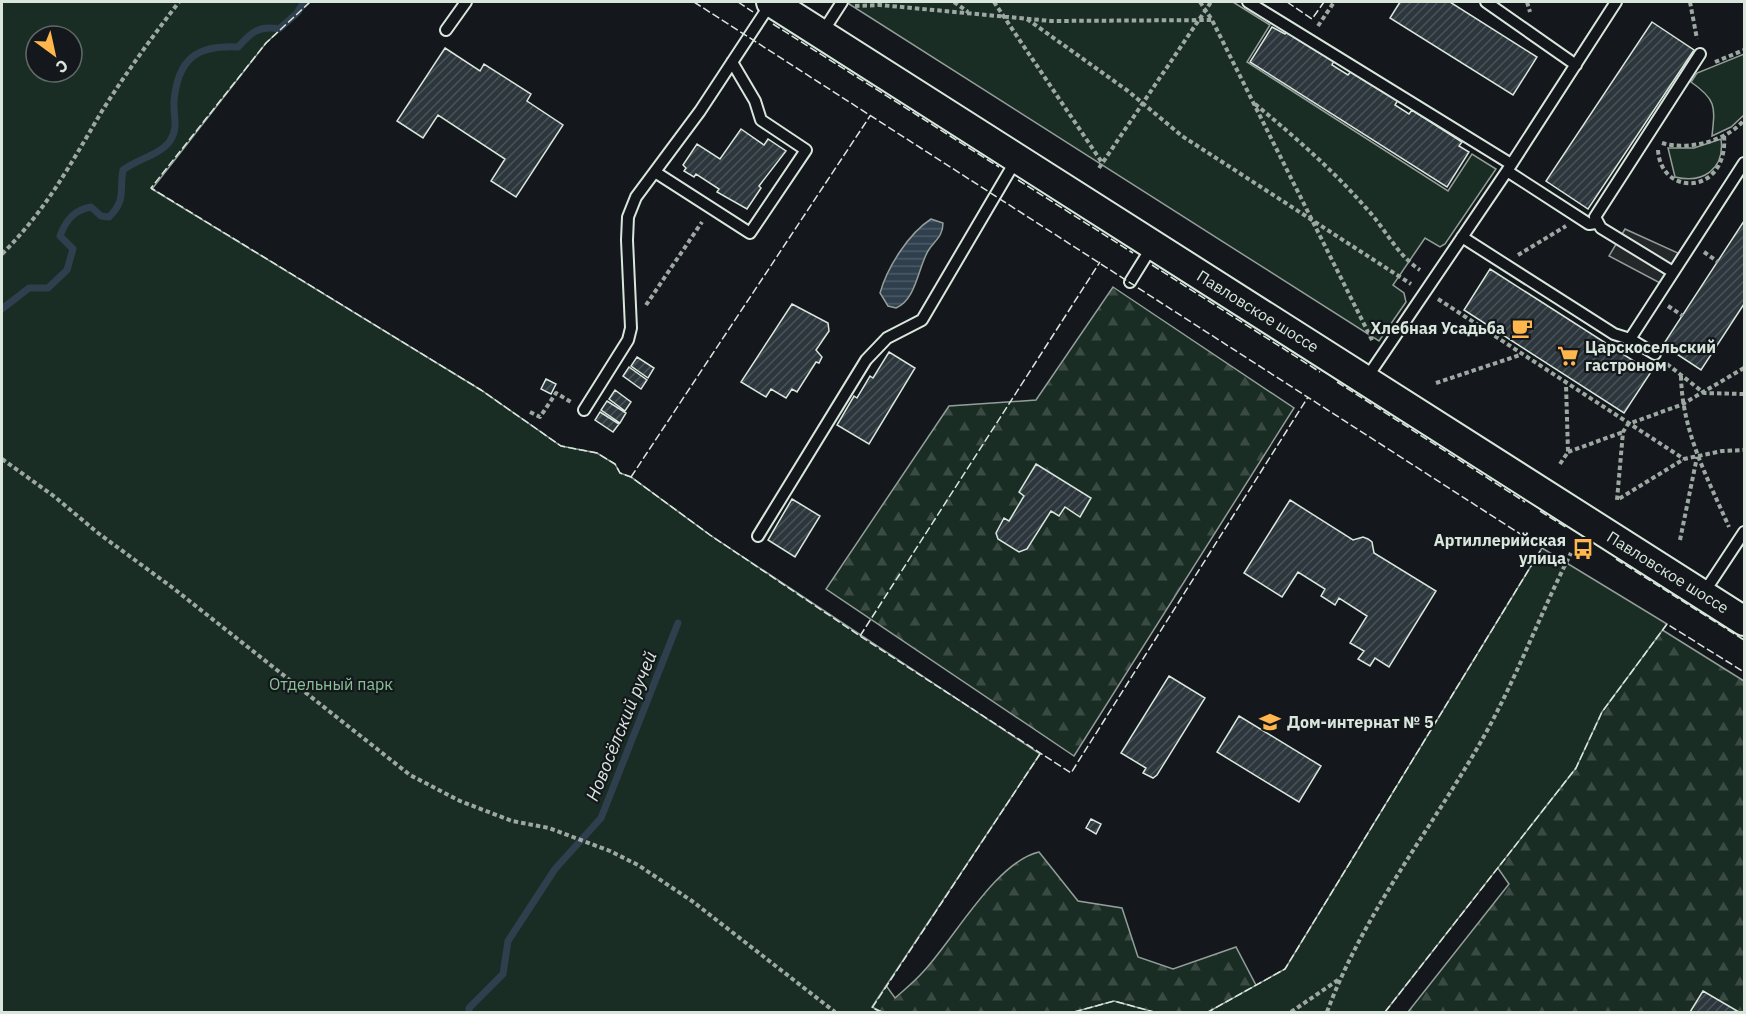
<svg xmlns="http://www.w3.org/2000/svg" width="1746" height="1014" font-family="'IBM Plex Sans',sans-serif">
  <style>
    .forest { fill: url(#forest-firs); stroke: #939e99; stroke-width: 1.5 }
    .park { fill: #1a2d24; stroke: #939e99; stroke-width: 1.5; fill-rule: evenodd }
    .parking { fill: #24282b; stroke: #939e99; stroke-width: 1.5 }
    .water { fill: url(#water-rules); stroke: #939e99; stroke-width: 1.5 }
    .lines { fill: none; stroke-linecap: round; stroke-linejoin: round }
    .stream { stroke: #2f3f4d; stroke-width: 7 }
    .building { fill: url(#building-hatch); stroke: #d8e6dc; stroke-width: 1.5 }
    .lane-casing { stroke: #d8e6dc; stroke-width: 14 }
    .secondary-casing { stroke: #d8e6dc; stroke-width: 32 }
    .path { stroke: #9da8a2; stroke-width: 4; stroke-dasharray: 4.5 3; stroke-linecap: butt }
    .lane { stroke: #14181c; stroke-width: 10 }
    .secondary { stroke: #14181c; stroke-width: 28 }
    .fence { stroke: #d8e6dc; stroke-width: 1.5; stroke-dasharray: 8 3; stroke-linecap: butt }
    .labels { text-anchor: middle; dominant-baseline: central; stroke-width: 4.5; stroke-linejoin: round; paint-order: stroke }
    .street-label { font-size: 16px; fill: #d8e6dc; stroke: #14181c }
    .poi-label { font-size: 16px; font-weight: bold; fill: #d8e6dc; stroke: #14181c; text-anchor: end }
    .park-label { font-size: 16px; fill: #8ac095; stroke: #14181c }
    .water-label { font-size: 18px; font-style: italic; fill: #d8e6dc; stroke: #14181c }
  </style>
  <defs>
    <pattern id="forest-firs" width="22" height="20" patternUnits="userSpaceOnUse" patternTransform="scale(1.5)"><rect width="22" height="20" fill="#1a2d24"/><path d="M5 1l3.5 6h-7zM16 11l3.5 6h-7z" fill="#3b4b43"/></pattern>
    <pattern id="water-rules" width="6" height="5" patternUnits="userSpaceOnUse" patternTransform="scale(1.5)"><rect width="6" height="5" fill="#2f3f4d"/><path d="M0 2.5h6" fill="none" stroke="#4c5b66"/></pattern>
    <pattern id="building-hatch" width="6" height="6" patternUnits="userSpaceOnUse" patternTransform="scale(1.5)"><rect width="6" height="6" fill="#2c363c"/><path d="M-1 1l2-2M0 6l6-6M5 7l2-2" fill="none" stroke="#4a5358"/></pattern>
  </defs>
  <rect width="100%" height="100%" fill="#14181c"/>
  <!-- forest -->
  <path class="forest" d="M1113,287L1294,408L1074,756L826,589L949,406L1036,400Z
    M1616,601L1744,681V1012H1408L1509,884L1479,841Z
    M1039,852L1078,901L1122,908L1138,957L1173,969L1236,947L1270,1012H740L856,944L895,998C904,990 914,982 922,973C953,941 995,862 1039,852Z"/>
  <!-- park -->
  <path class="park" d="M2,2H310L266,43L152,189L481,390L561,446L597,453L615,464L620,473L631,477L710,535L1040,754L872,1007L882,1012H2ZM36,36H72V72H36Z
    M850,2H1233L1270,25L1247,62L1448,191L1472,154L1496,169L1445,244L1440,247L1425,238L1393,285L1404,293L1406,302L1379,341L849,4Z
    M1744,54V115L1731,127L1712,136C1715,107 1717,100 1691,82L1697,73Z
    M1721,139C1725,169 1703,184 1675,177L1668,148H1694Z
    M1542,548L1667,624L1602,712L1576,768L1385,1012H1208L1285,969Z
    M1114,1001L1154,1012H1074Z"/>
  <!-- parking -->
  <path class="parking" d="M1625,229L1678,253L1660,283L1609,256Z"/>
  <!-- water -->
  <path class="water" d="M931,219L943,223C943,237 934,241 928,251C918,268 916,300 896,308L888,306L880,293C887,268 908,234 931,219Z"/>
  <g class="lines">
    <!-- stream -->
    <path class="stream" d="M2,309L29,288H48L67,270L73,249L60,236C66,220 74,210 91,207L101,216L109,217C127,199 119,190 123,170C137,159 160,155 170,141C179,127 173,116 174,101C178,59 196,45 238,47C251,33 258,25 279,29L297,13L304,2
      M469,1012V1008L503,974L508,941L555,869L601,818L678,623"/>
  </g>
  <!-- building -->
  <path class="building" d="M1400,2H1450L1537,57L1513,95L1390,18Z
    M1652,22L1694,50L1588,209L1546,181Z
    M1272,27L1285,34L1287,31L1334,61L1332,65L1348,75L1351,71L1398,100L1395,105L1409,114L1412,110L1462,142L1459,146L1469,152L1447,187L1250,62Z
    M445,48L480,71L484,64L531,94L527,101L563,125L516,197L491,181L505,159L438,115L423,138L397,121Z
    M741,129L764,145L768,139L786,151L759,186L761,188L747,209L717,192L719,189L696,174L694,177L684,171L686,168L683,165L697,144L720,159Z
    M1744,221V304L1701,370L1663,345Z
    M1490,269L1651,372L1624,413L1464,310Z
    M792,304L828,323L829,331L816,350L822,357L819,363L816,362L797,392L792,389L786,398L771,389L766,397L741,382Z
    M889,352L915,368L869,444L837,425L854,396L857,398L870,376L873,378Z
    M637,357L654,368L648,378L631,366Z
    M629,367L647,380L641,389L623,376Z
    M546,379L556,384L551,394L541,389Z
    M615,390L631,402L625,411L609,399Z
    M607,401L626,413L620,423L601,410Z
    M600,412L619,424L613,432L595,420Z
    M1036,464L1091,498L1080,517L1065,507L1059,516L1051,511L1027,549L1019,552L998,539L996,533L1004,518L1009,521L1024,496L1019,492Z
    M792,499L820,516L795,557L768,540Z
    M1290,500L1353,540L1363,537L1368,539L1372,542L1374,553L1436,591L1389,667L1375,658L1370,666L1358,659L1364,651L1350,643L1367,616L1339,598L1335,605L1321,596L1325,589L1298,572L1282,597L1244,573Z
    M1169,676L1205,698L1157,775L1153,778L1143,773L1146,768L1121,753Z
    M1239,716L1321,766L1299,802L1217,752Z
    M1091,819L1101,824L1096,834L1086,828Z
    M1703,991L1739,1012H1690Z"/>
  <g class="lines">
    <defs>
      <path id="lane" d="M1248,2L1511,164
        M1486,2L1576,65
        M446,30L466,2
        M822,33L842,2
        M1507,171L1589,224L1596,223
        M655,172L750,233L806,150L761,120L755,101L732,62
        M1462,237L1614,334L1630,339L1655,354
        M1673,272L1601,228L1595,217L1700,54
        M1130,282L1153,245
        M1630,339L1744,163
        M1366,379L1507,171L1616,2
        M584,410L628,340L631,328L627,240L628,217L636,197L700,111L771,3
        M758,536L866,360L887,338L922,320L1016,160
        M1703,594L1744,532"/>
      <path id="secondary" d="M771,2L1744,621"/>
    </defs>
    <!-- lane casing -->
    <use href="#lane" class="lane-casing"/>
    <!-- secondary casing -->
    <use href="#secondary" class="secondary-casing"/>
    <!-- path -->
    <path class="path" d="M954,2L968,12
      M994,2L1103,164
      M1200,2L1212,20L1373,342
      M1527,2L1530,12
      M1690,2L1697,39
      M855,6L880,5L1051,21L1212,20
      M1027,19L1128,91L1182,136L1411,284
      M1318,26L1334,2
      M1715,62L1744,50
      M1255,104C1295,137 1332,169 1366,208C1386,229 1395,253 1420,270
      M1662,143C1688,151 1727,141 1744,120
      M1658,150C1661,198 1729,195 1724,135
      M1099,168L1211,2
      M1704,252L1718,262
      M2,254C47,209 70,165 102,111C126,73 152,37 179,2
      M1518,255L1566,226
      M1438,299L1684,459
      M646,305L702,222
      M1668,306L1683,316
      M1667,364L1704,393L1744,394
      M1744,368L1681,405L1628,424L1623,432L1617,500L1684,459L1722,451L1744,450
      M1681,376C1682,431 1707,477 1729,527
      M1436,383L1520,355
      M530,412L540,417L556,393L571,402
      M1568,452L1623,432
      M2,459L55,497L98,533L173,588L410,775L460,801L512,821L549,828L610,851L638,865L692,901L835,1012
      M1560,464L1568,452L1566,384
      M1680,540L1697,457
      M1291,1012L1338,980
      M1327,1012C1361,920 1422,841 1472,757C1512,691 1537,620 1571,553"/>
    <!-- lane -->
    <use href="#lane" class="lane"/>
    <!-- secondary -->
    <use href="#secondary" class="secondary"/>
    <!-- fence -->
    <path class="fence" d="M310,2L266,43L151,188L481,390L561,446L597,453L615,464L620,473L631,477L710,535L860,636L1071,773L1308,397
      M694,2L1542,548L1285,969L1208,1012
      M738,2L753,12
      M1287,2L1312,19L1324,2
      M773,24L999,167
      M1018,180L1133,253
      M1152,265L1320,372
      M1337,382L1525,502
      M631,477L870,116
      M1540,511L1567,528
      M1616,559L1744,640
      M860,636L1100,262
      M882,1012L872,1008L1040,754
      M1074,1012L1114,1001L1154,1012
      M1385,1012L1576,768L1602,712L1667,624L1744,672"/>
  </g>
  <!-- icons -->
  <defs>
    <symbol id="cafe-bare" viewBox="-9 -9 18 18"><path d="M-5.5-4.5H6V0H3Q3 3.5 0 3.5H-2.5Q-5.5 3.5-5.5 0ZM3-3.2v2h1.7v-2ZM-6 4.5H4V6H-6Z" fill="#ffb74d" stroke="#14181c" stroke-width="2.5" paint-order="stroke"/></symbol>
    <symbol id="supermarket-bare" viewBox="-9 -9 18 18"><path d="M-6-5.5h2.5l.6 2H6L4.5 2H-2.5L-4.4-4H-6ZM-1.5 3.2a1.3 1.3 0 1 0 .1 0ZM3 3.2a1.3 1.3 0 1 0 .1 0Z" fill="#ffb74d" stroke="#14181c" stroke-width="2.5" paint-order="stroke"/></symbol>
    <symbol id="bus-bare" viewBox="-9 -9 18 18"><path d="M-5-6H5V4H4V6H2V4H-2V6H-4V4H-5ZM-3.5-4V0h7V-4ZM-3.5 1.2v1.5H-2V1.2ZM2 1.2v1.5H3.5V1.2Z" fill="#ffb74d" stroke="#14181c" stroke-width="2.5" paint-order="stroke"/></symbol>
    <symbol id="school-bare" viewBox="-9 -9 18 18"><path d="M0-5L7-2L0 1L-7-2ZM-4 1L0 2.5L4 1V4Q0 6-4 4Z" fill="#ffb74d" stroke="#14181c" stroke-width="2.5" paint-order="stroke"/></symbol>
  </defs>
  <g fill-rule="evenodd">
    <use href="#cafe-bare" x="1507" y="313" width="30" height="30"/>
    <use href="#supermarket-bare" x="1553" y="341" width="30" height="30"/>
    <use href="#bus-bare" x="1568" y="534" width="30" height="30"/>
    <use href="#school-bare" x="1255" y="707" width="30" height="30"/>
  </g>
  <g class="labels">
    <!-- street labels -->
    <g class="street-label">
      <text transform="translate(1258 311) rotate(32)">Павловское шоссе</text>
      <text transform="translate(1668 572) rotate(32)">Павловское шоссе</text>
    </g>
    <!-- poi labels -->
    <g class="poi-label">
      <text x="1505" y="328">Хлебная Усадьба</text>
      <text x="1585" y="347" text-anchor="start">Царскосельский<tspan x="1585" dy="18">гастроном</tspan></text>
      <text x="1566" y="540">Артиллерийская<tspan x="1566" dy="18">улица</tspan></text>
      <text x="1287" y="722" text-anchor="start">Дом-интернат № 5</text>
    </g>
    <!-- park labels -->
    <g class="park-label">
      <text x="331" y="684">Отдельный парк</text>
    </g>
    <!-- water labels -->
    <g class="water-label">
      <text transform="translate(621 726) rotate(-68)">Новосёлский ручей</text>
    </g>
  </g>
  <!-- border -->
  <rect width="1746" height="1014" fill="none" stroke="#d8e6dc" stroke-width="6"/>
  <!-- north arrow -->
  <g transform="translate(54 54) rotate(147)"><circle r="28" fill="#14181c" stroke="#626a69" stroke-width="1.5"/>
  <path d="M0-4.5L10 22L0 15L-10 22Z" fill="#ffb74d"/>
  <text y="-9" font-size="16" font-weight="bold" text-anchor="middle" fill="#d8e6dc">С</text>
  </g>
</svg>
